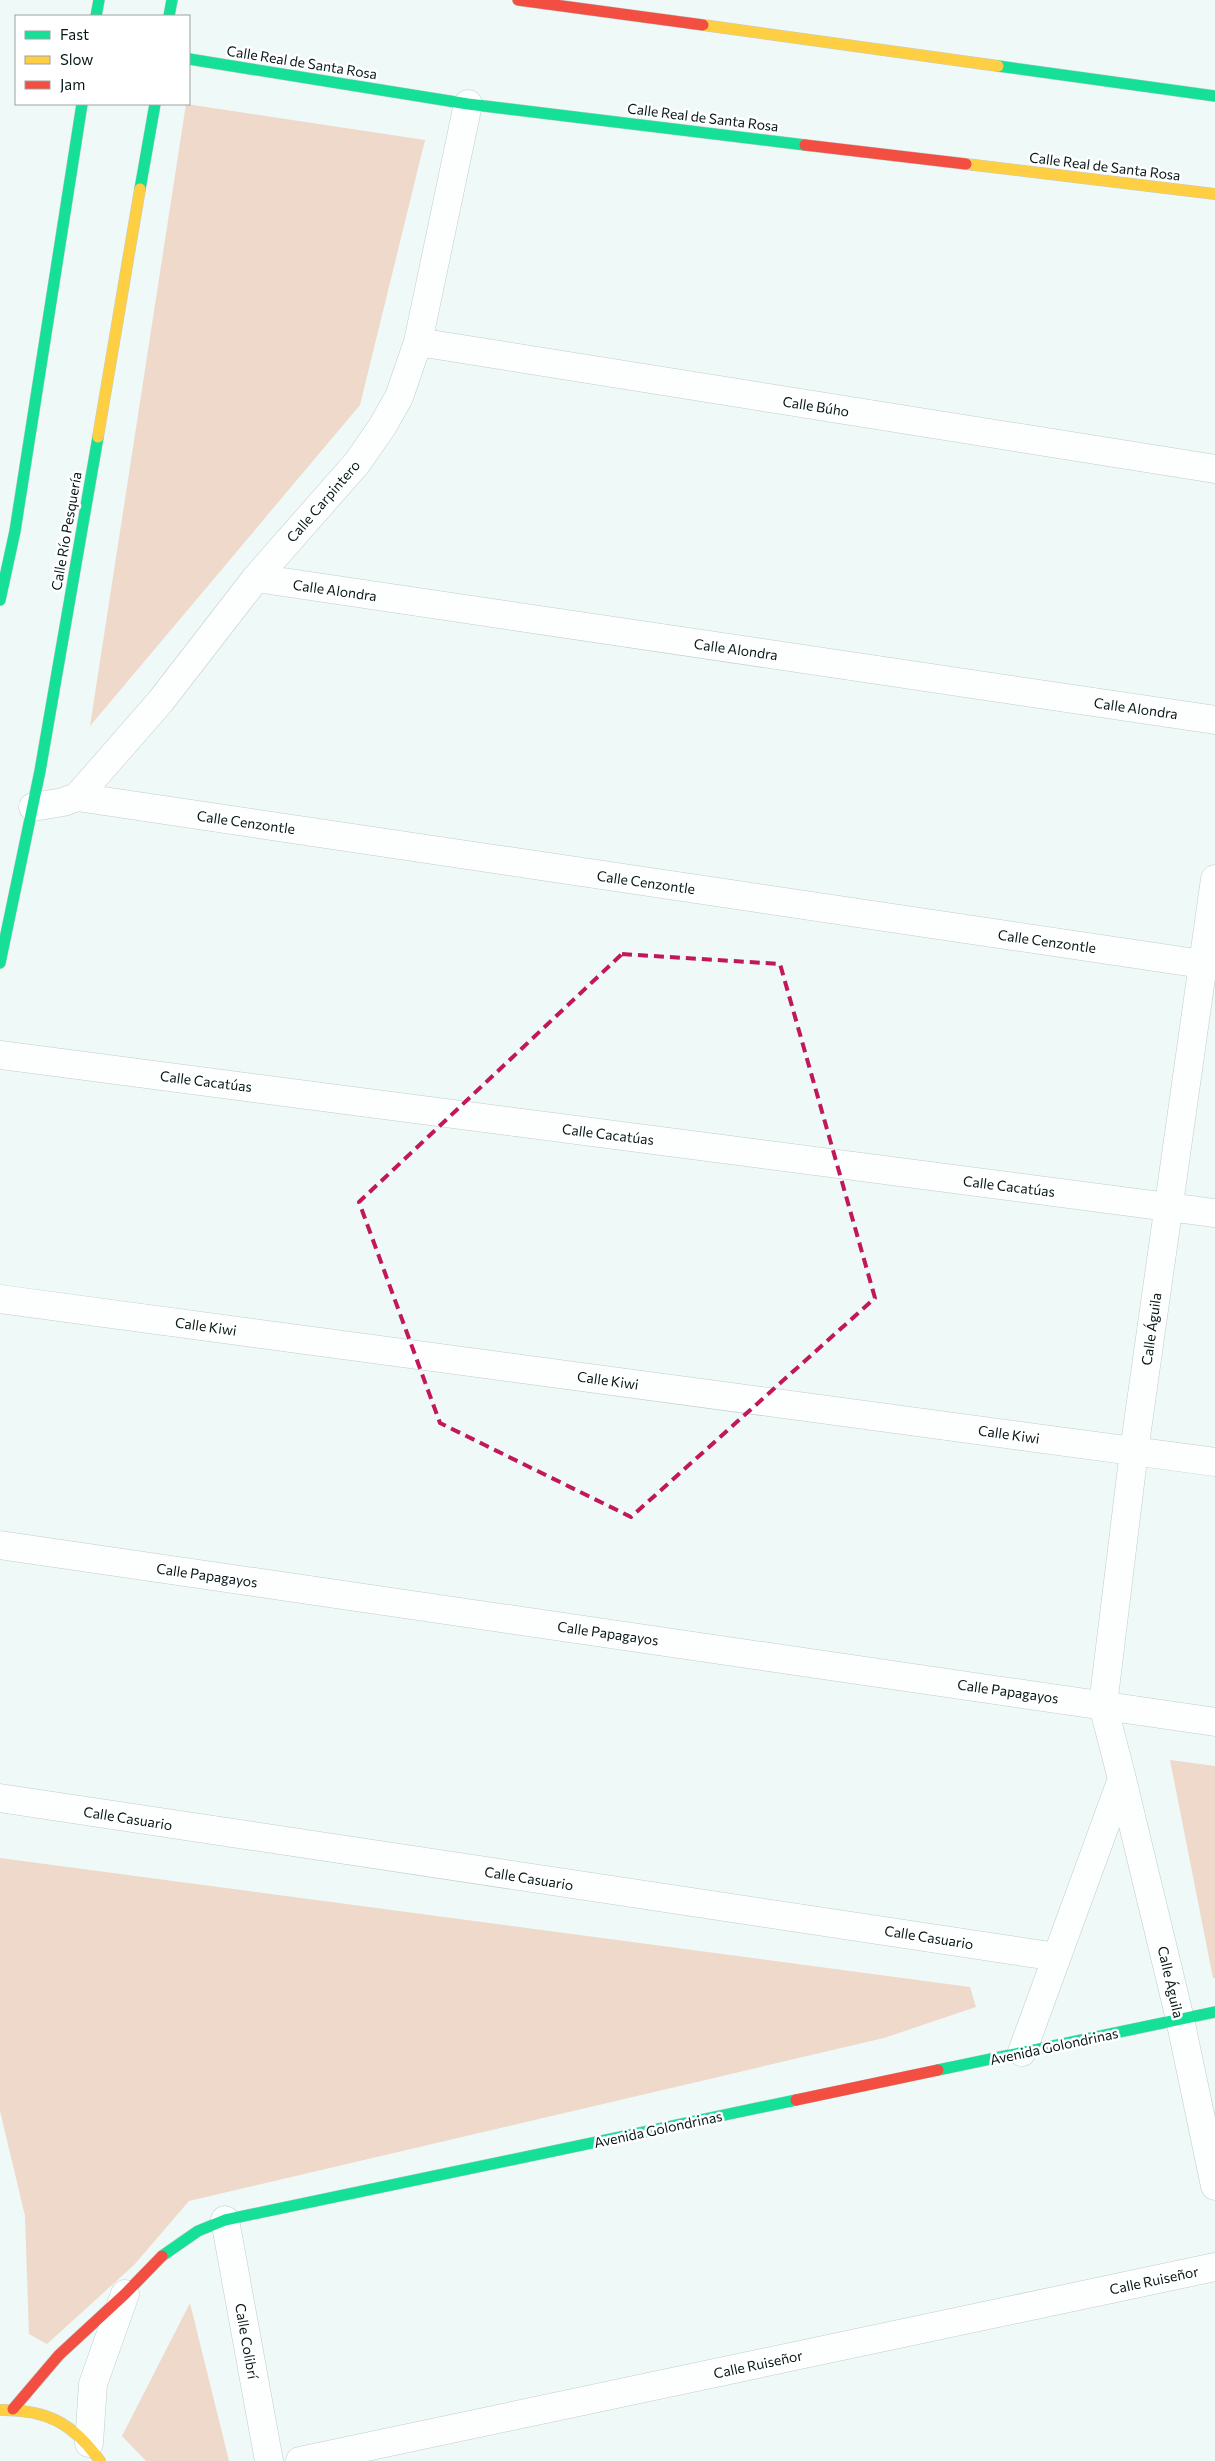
<svg xmlns="http://www.w3.org/2000/svg" width="1215" height="2461" font-family="Commissioner,sans-serif">
  <style>
    .park { fill: #efd9cb }
    .lines { fill: none; stroke-linecap: round; stroke-linejoin: round }
    .street-casing { stroke: #c0cdcc; stroke-width: 29 }
    .fast-casing { stroke: #c0cdcc; stroke-width: 12 }
    .slow-casing { stroke: #c0cdcc; stroke-width: 12 }
    .jam-casing { stroke: #c0cdcc; stroke-width: 12 }
    .street { stroke: #fdfefe; stroke-width: 28 }
    .fast { stroke: #16e098; stroke-width: 11 }
    .slow { stroke: #ffcf43; stroke-width: 11 }
    .jam { stroke: #f24e42; stroke-width: 11 }
    .marked { fill: none; stroke: #c2185b; stroke-width: 4; stroke-dasharray: 10 6; stroke-linejoin: round }
    .labels { text-anchor: middle; dominant-baseline: central; stroke-width: 5; stroke-linejoin: round; paint-order: stroke }
    .street-label { font-size: 14px; fill: #061717; stroke: #fff }
  </style>
  <rect width="100%" height="100%" fill="#eff9f8"/>
  <!-- park -->
  <path class="park" d="M186,104L425,140L360,405L90,726Z
    M1170,1760L1215,1766V1978H1213Z
    M0,1858L970,1987L976,2007L884,2038L189,2201L134,2265L47,2344L29,2334L25,2216L0,2111Z
    M190,2303L229,2461H146L122,2436Z"/>
  <g class="lines">
    <defs>
      <path id="street" d="M418,342L1215,469
        M256,578L1215,720
        M77,797L1215,966
        M33,807L63,802L77,797L160,702L256,578L357,463L382,427L399,397L418,342L468,104
        M0,1055L1215,1213
        M0,1299L1215,1462
        M0,1545L1215,1722
        M1122,1779L1180,2019L1215,2186
        M0,1798L1057,1957
        M1022,2052L1122,1779L1103,1705L1134,1451L1215,879
        M225,2220L269,2461
        M89,2443L93,2384L125,2294
        M300,2461L1215,2267"/>
      <path id="fast" d="M96,16L99,0
        M169,16L172,0
        M189,59L468,104L805,145
        M998,66L1215,96
        M140,189L155,104
        M0,600L15,531L82,104
        M0,963L40,771L98,437
        M938,2070L1215,2012
        M162,2256L198,2231L225,2220L796,2100"/>
      <path id="slow" d="M703,25L998,66
        M966,164L1215,194
        M98,437L140,189
        M0,2410C46,2409 73,2423 100,2461"/>
      <path id="jam" d="M518,0L703,25
        M805,145L966,164
        M796,2100L938,2070
        M13,2409L59,2355L125,2294L162,2256"/>
    </defs>
    <!-- street casing -->
    <use href="#street" class="street-casing"/>
    <!-- fast casing -->
    <use href="#fast" class="fast-casing"/>
    <!-- slow casing -->
    <use href="#slow" class="slow-casing"/>
    <!-- jam casing -->
    <use href="#jam" class="jam-casing"/>
    <!-- street -->
    <use href="#street" class="street"/>
    <!-- fast -->
    <use href="#fast" class="fast"/>
    <!-- slow -->
    <use href="#slow" class="slow"/>
    <!-- jam -->
    <use href="#jam" class="jam"/>
  </g>
  <!-- marked area -->
  <path class="marked" d="M622,954L780,964L875,1298L631,1517L440,1423L359,1202Z"/>
  <g class="labels">
    <!-- street labels -->
    <g class="street-label">
      <text transform="translate(302 62) rotate(9)">Calle Real de Santa Rosa</text>
      <text transform="translate(703 117) rotate(7)">Calle Real de Santa Rosa</text>
      <text transform="translate(1105 166) rotate(7)">Calle Real de Santa Rosa</text>
      <text transform="translate(816 406) rotate(9)">Calle Búho</text>
      <text transform="translate(323 501) rotate(-49)">Calle Carpintero</text>
      <text transform="translate(66 531) rotate(-80)">Calle Río Pesquería</text>
      <text transform="translate(335 590) rotate(8)">Calle Alondra</text>
      <text transform="translate(736 649) rotate(8)">Calle Alondra</text>
      <text transform="translate(1136 708) rotate(8)">Calle Alondra</text>
      <text transform="translate(246 822) rotate(8)">Calle Cenzontle</text>
      <text transform="translate(646 882) rotate(8)">Calle Cenzontle</text>
      <text transform="translate(1047 941) rotate(8)">Calle Cenzontle</text>
      <text transform="translate(206 1081) rotate(7)">Calle Cacatúas</text>
      <text transform="translate(608 1134) rotate(7)">Calle Cacatúas</text>
      <text transform="translate(1009 1186) rotate(7)">Calle Cacatúas</text>
      <text transform="translate(206 1326) rotate(8)">Calle Kiwi</text>
      <text transform="translate(1151 1329) rotate(-82)">Calle Águila</text>
      <text transform="translate(608 1380) rotate(8)">Calle Kiwi</text>
      <text transform="translate(1009 1434) rotate(8)">Calle Kiwi</text>
      <text transform="translate(207 1575) rotate(8)">Calle Papagayos</text>
      <text transform="translate(608 1633) rotate(8)">Calle Papagayos</text>
      <text transform="translate(1008 1691) rotate(8)">Calle Papagayos</text>
      <text transform="translate(128 1818) rotate(9)">Calle Casuario</text>
      <text transform="translate(529 1878) rotate(9)">Calle Casuario</text>
      <text transform="translate(929 1937) rotate(9)">Calle Casuario</text>
      <text transform="translate(1171 1982) rotate(77)">Calle Águila</text>
      <text transform="translate(1054 2046) rotate(-12)">Avenida Golondrinas</text>
      <text transform="translate(658 2129) rotate(-12)">Avenida Golondrinas</text>
      <text transform="translate(1154 2280) rotate(-12)">Calle Ruiseñor</text>
      <text transform="translate(247 2341) rotate(80)">Calle Colibrí</text>
      <text transform="translate(758 2364) rotate(-12)">Calle Ruiseñor</text>
    </g>
  </g>
  <!-- legend -->
  <rect x="15" y="15" width="175" height="90" fill="#ffffff" stroke="#9ba2a2"/>
  <rect x="25" y="31" width="25" height="8" fill="#16e098" stroke="#9ba2a2"/>
  <text x="60" y="40" font-size="15" fill="#061717">Fast</text>
  <rect x="25" y="56" width="25" height="8" fill="#ffcf43" stroke="#9ba2a2"/>
  <text x="60" y="65" font-size="15" fill="#061717">Slow</text>
  <rect x="25" y="81" width="25" height="8" fill="#f24e42" stroke="#9ba2a2"/>
  <text x="60" y="90" font-size="15" fill="#061717">Jam</text>
</svg>
